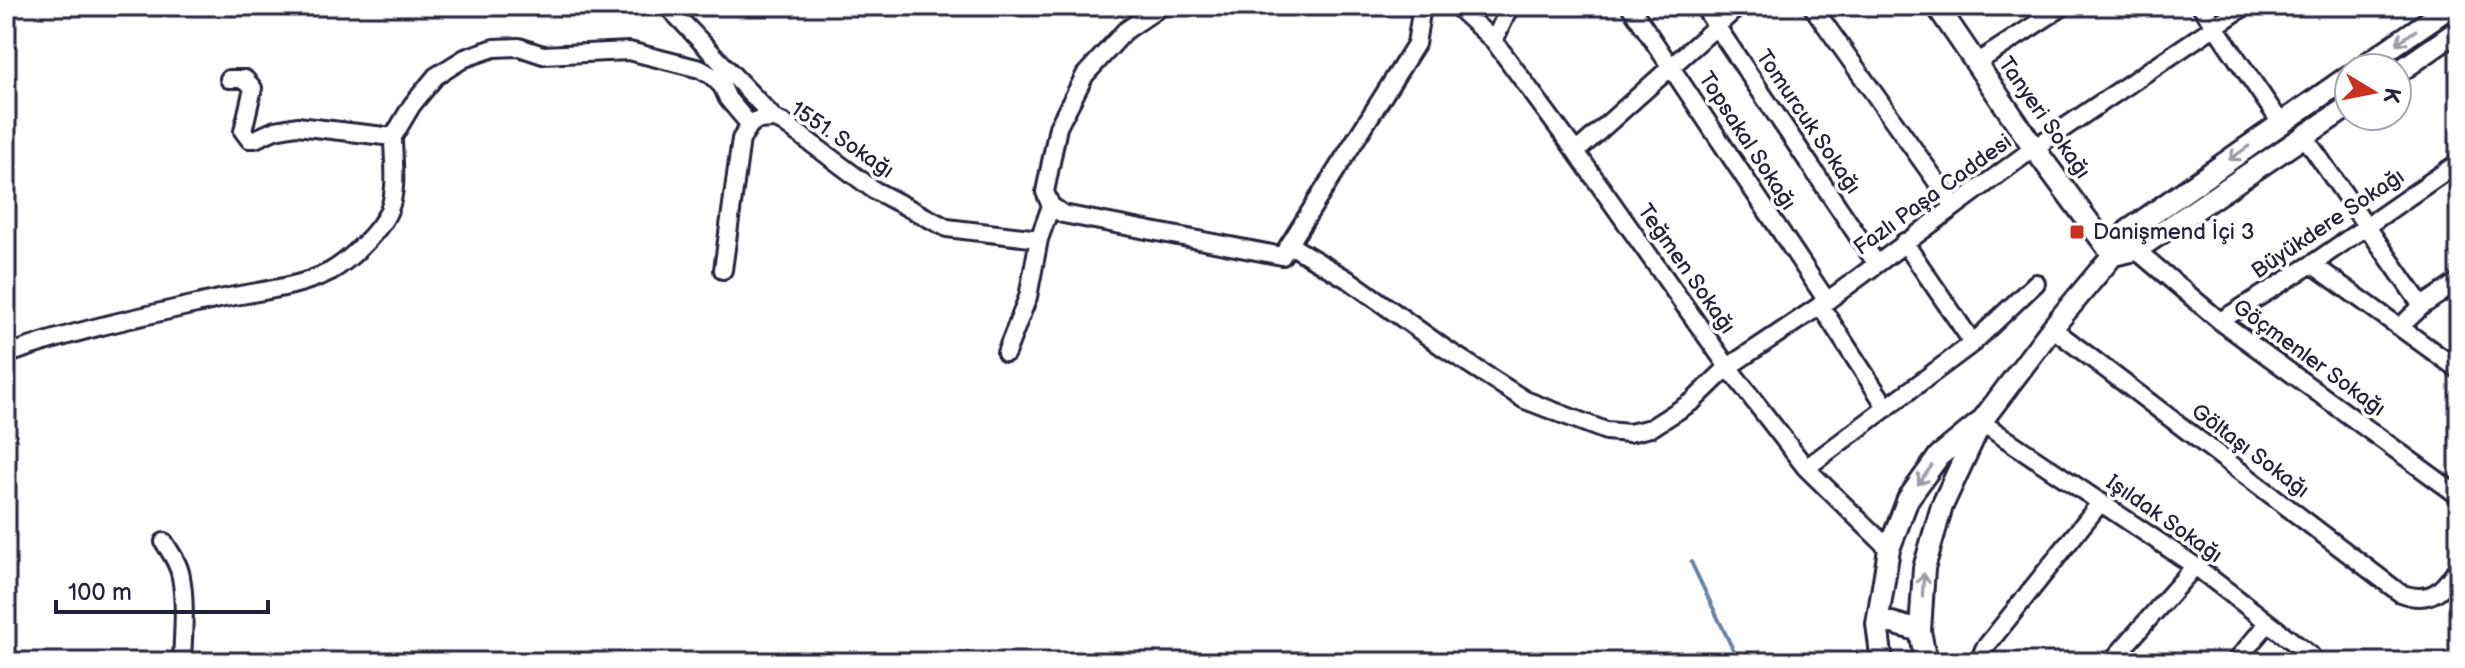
<svg xmlns="http://www.w3.org/2000/svg" width="2465" height="668" font-family="'Balsamiq Sans',sans-serif">
  <style>
    .lines { fill: none; stroke-linecap: round; stroke-linejoin: round }
    .stream { stroke: #6384a6; stroke-width: 4 }
    .minor-casing { stroke: #22223b; stroke-width: 22 }
    .tertiary-casing { stroke: #22223b; stroke-width: 26 }
    .minor { stroke: #fff; stroke-width: 16 }
    .tertiary { stroke: #fff; stroke-width: 20 }
    .oneway { stroke: #9c9ca7 }
    .poi-dot { fill: #c8321e; stroke: #fff; stroke-width: 3 }
    .labels { text-anchor: middle; dominant-baseline: central; stroke-width: 7; stroke-linejoin: round; paint-order: stroke }
    .street-label { font-size: 22px; fill: #22223b; stroke: #fff }
    .poi-label { font-size: 22px; fill: #22223b; stroke: #fff; text-anchor: start }
  </style>
  <rect width="100%" height="100%" fill="#fff"/>
  <filter id="ink" filterUnits="userSpaceOnUse"><feTurbulence type="fractalNoise" baseFrequency=".0125" numOctaves="2"/><feDisplacementMap in="SourceGraphic" scale="16" xChannelSelector="R" yChannelSelector="G"/><feConvolveMatrix kernelMatrix="1 2 1 2 8 2 1 2 1" color-interpolation-filters="sRGB"/></filter>
  <g filter="url(#ink)">
    <g class="lines">
      <!-- stream -->
      <path class="stream" d="M1691,562L1739,662"/>
      <defs>
        <path id="minor" d="M667,6L775,119
          M1162,6L1125,31L1085,75L1058,127L1045,192L1051,206L1063,214L1282,256L1416,44L1422,6
          M1456,6L1494,41L1576,152L1728,367L1806,468L1889,549
          M1630,6L1827,301
          M1703,6L1876,263
          M1812,6L1954,206
          M2201,6L2281,123
          M1494,41L1510,6
          M1976,63L2064,6
          M229,79H245L253,88L243,131L249,139H255L275,130L297,126L393,137
          M2304,136L2422,306
          M393,137L412,105L436,76L465,58L494,48L519,47L543,55L629,51L700,69L712,76L722,86L728,99L750,125
          M1576,152L1739,6
          M1904,242L1973,343
          M1290,245L1352,282L1444,348L1525,400L1606,431L1629,433L1651,428L1693,401L1728,367L1827,301L2034,148L2245,6
          M2136,250L2220,321L2459,496
          M2312,264L2459,370
          M723,270L741,139L750,125L757,120L775,119L784,123L874,190L947,228L1039,239
          M1820,305L1887,408
          M2220,321L2312,264L2459,162
          M2400,327L2422,306L2459,281
          M2052,328L2400,593C2432,605 2444,589 2459,565
          M1006,353L1028,297L1039,239L1051,206
          M6,355C74,330 148,315 219,299C256,291 296,289 331,271C350,260 381,230 389,210C398,188 393,160 393,137
          M1981,422L2195,566L2310,655L2315,662
          M1806,468L1973,343L2036,283
          M164,542C171,553 179,564 181,577C186,604 183,635 182,662
          M1979,662L1984,649L2101,502
          M2111,662L2195,566
          M2235,662L2268,623"/>
        <path id="tertiary" d="M1937,6L2034,148L2113,255
          M2361,68L2451,6
          M2397,73L2459,30
          M2113,255L2136,250L2349,106
          M1877,624L1892,623L1920,631
          M1882,662L1877,624L1889,549L1908,499L1939,456L1978,424
          M1926,662L1920,631L1924,568L1942,506L1981,422L2052,328L2113,255L2128,231L2349,76"/>
      </defs>
      <!-- minor casing -->
      <use href="#minor" class="minor-casing"/>
      <!-- tertiary casing -->
      <use href="#tertiary" class="tertiary-casing"/>
      <!-- minor -->
      <use href="#minor" class="minor"/>
      <!-- tertiary -->
      <use href="#tertiary" class="tertiary"/>
    </g>
    <!-- one-way arrows -->
    <defs><path id="oneway-shaft" d="M-6 0H5M1.5-3L5.5 0L1.5 3" fill="none" stroke-width="1.6" stroke-linecap="round" stroke-linejoin="round" transform="scale(2)"/></defs>
    <g class="oneway">
      <use href="#oneway-shaft" transform="translate(2406 37) rotate(145)"/>
      <use href="#oneway-shaft" transform="translate(2239 153) rotate(145)"/>
      <use href="#oneway-shaft" transform="translate(1925 475) rotate(126)"/>
      <use href="#oneway-shaft" transform="translate(1923 585) rotate(-87)"/>
    </g>
  </g>
  <!-- markers -->
  <rect class="poi-dot" x="2069" y="224" width="16" height="16" rx="4"/>
  <g class="labels">
    <!-- street labels -->
    <g class="street-label">
      <text transform="translate(2044 118) rotate(55)">Tanyeri Sokağı</text>
      <text transform="translate(1808 122) rotate(56)">Tomurcuk Sokağı</text>
      <text transform="translate(842 140) rotate(34)">1551. Sokağı</text>
      <text transform="translate(1747 141) rotate(57)">Topsakal Sokağı</text>
      <text transform="translate(1933 195) rotate(-36)">Fazlı Paşa Caddesi</text>
      <text transform="translate(2328 224) rotate(-34)">Büyükdere Sokağı</text>
      <text transform="translate(1686 269) rotate(55)">Teğmen Sokağı</text>
      <text transform="translate(2309 358) rotate(36)">Göçmenler Sokağı</text>
      <text transform="translate(2250 451) rotate(37)">Göltaşı Sokağı</text>
      <text transform="translate(2164 519) rotate(35)">Işıldak Sokağı</text>
    </g>
    <!-- poi labels -->
    <g class="poi-label">
      <text x="2093" y="232">Danişmend İçi 3</text>
    </g>
  </g>
  <!-- margin -->
  <rect width="2465" height="668" fill="none" stroke="#fff" stroke-width="32"/>
  <rect x="16" y="16" width="2433" height="636" fill="none" stroke="#22223b" stroke-width="3" filter="url(#ink)"/>
  <!-- north arrow -->
  <g transform="translate(2373 92) rotate(100)"><circle r="38" fill="#ffffff" stroke="#a7a7b1" stroke-width="2"/>
  <path d="M0-6L14 30L0 20L-14 30Z" fill="#c8321e"/>
  <text y="-12" font-size="22" font-weight="bold" text-anchor="middle" fill="#22223b">K</text>
  </g>
  <!-- scale -->
  <path d="M56 600v12h212v-12" fill="none" stroke="#22223b" stroke-width="4"/>
  <text x="68" y="600" font-size="24" fill="#22223b" stroke="#ffffff" stroke-width="6" paint-order="stroke">100 m</text>
</svg>
